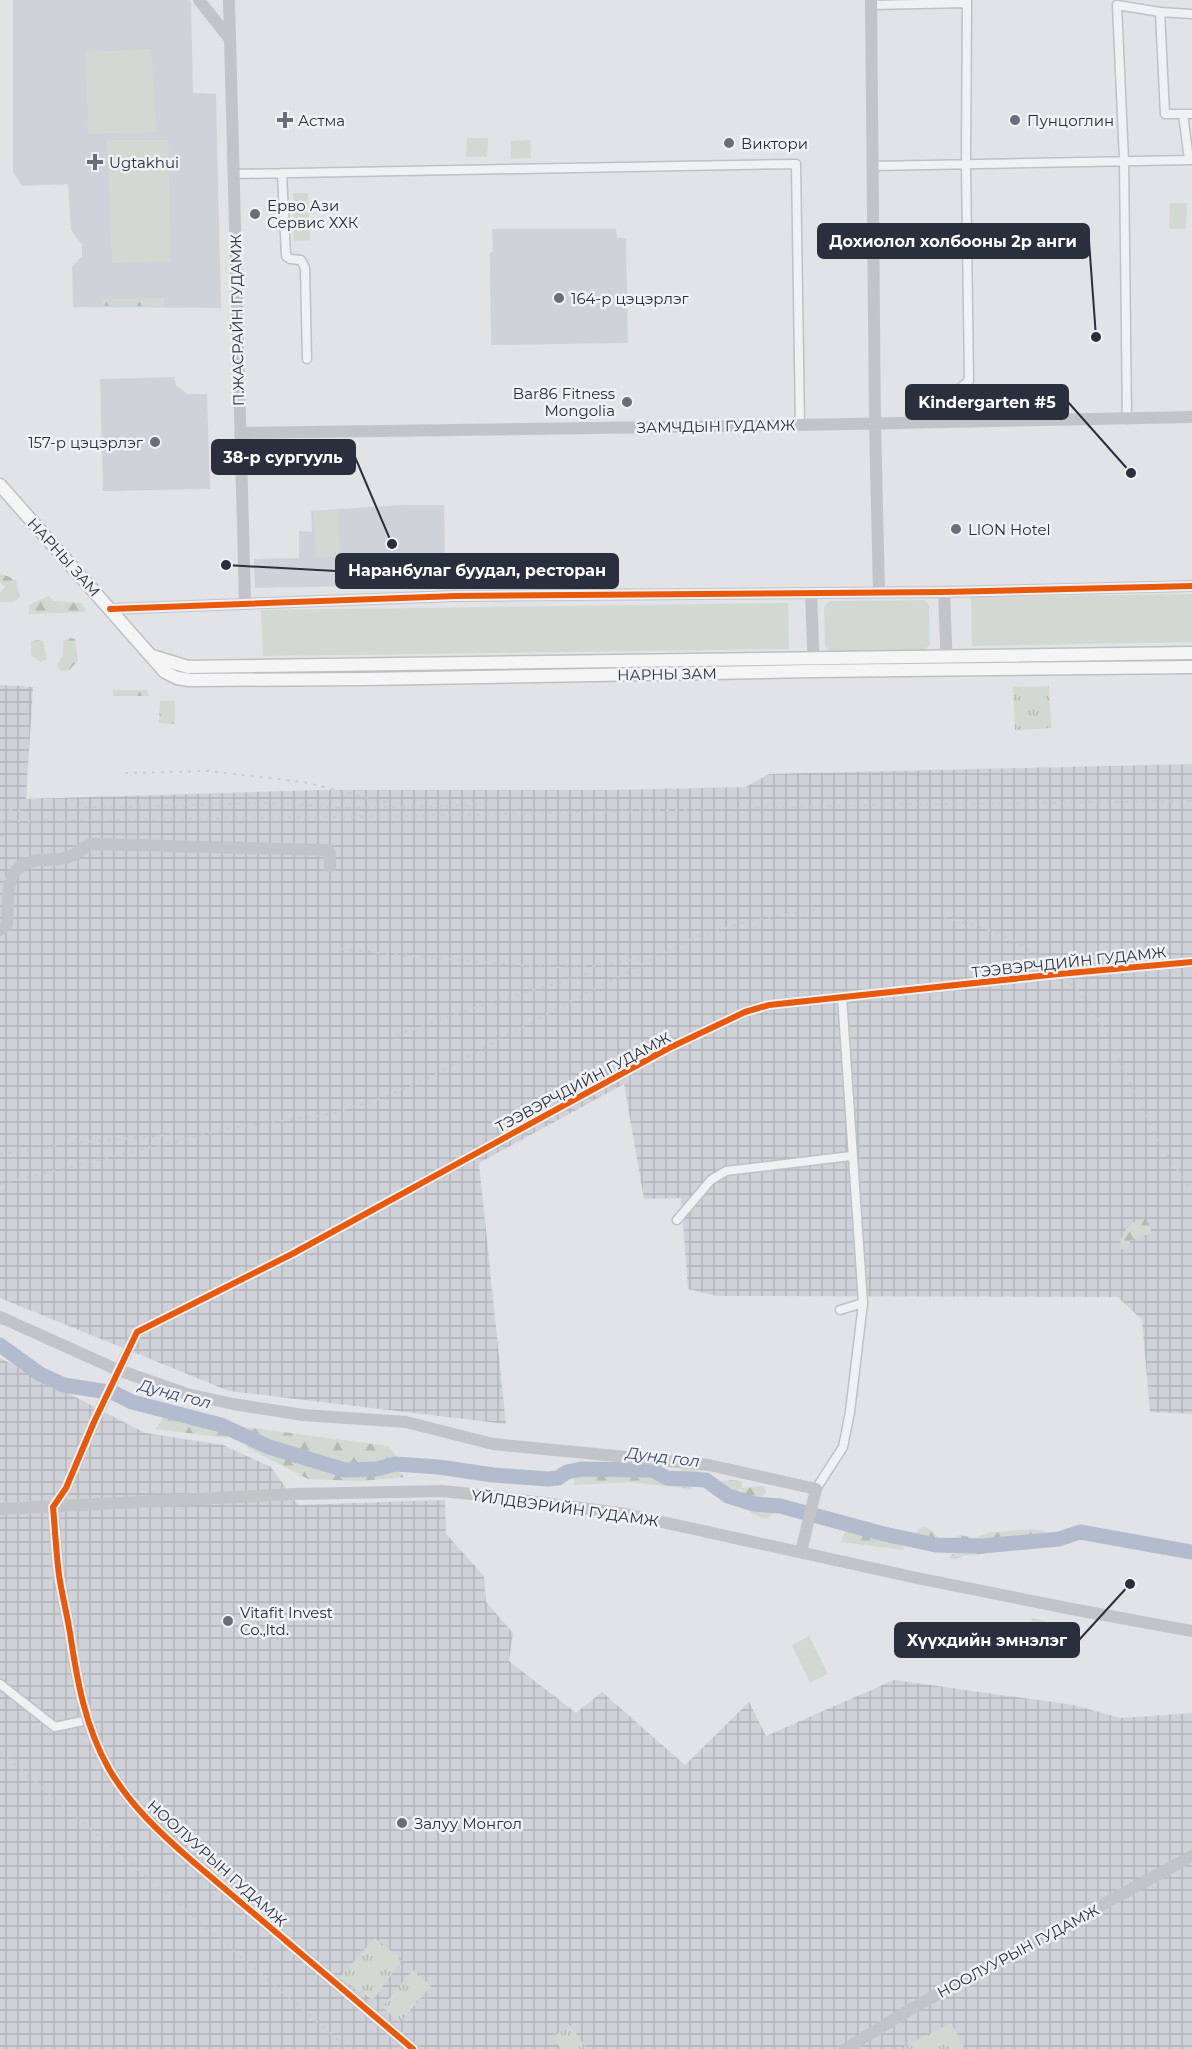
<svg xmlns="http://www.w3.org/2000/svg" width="1192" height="2049" font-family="Montserrat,sans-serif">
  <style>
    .built { fill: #d0d2d9 }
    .industrial { fill: url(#industrial-grid) }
    .grass { fill: url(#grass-tufts) }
    .forest { fill: url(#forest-firs) }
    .park { fill: #d1d9d2 }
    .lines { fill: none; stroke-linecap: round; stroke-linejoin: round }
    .river { stroke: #b2bcce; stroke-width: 15 }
    .street-casing { stroke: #c0c1c4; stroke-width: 11 }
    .primary-casing { stroke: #bec0c3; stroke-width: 15 }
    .street { stroke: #f0f1f3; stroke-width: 8 }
    .secondary { stroke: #c2c4c8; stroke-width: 12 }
    .primary { stroke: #f5f5f6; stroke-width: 12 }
    .rail { stroke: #cacbcd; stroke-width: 2; stroke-dasharray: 3 6; stroke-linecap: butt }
    .cycleway-casing { stroke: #eff1f5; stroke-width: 10 }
    .cycleway { stroke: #e8590c; stroke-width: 6 }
    .poi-dot { fill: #6a6e78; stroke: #eff1f5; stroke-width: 2 }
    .labels { text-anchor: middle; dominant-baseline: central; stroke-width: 5; stroke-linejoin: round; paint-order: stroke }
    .poi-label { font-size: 15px; fill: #2a2f3d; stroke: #eff1f5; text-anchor: start }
    .street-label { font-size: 15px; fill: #2a2f3d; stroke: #eff1f5 }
    .water-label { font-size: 16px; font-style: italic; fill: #394a6c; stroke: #eff1f5 }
    .leader { fill: none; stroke: #2a2f3d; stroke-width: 2 }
    .callout-dot { fill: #2a2f3d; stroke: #eff1f5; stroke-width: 2 }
    .callout { fill: #2a2f3d; stroke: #2a2f3d; stroke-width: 2 }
    .callout-label { font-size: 16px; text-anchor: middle; font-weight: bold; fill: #fff }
  </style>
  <defs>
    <pattern id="industrial-grid" width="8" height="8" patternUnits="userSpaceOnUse" patternTransform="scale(1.5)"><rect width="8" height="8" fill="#d0d2d9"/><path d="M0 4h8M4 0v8" fill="none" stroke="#b3b5bb"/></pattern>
    <pattern id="grass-tufts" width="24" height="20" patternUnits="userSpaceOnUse" patternTransform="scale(1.5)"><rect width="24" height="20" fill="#d1d9d2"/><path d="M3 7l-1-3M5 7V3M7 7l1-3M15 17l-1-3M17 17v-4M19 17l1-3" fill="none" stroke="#b4bbb5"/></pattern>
    <pattern id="forest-firs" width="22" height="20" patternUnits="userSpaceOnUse" patternTransform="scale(1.5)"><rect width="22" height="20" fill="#d1d9d2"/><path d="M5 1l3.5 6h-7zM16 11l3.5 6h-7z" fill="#b4bbb5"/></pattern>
  </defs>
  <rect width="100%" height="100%" fill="#e1e3e6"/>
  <!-- built -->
  <path class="built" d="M13,0H189L191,2L193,93L216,94L221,308L73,307L72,267L82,256V245L71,230L68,184L22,186L13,172Z
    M492,229H616L617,238H626L628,343L491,345L490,253L493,252Z
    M174,377L176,385L187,394H207L210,489L103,491L100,379Z
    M403,505H444L445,584L255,588L254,559L299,558V531L312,532L311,511Z"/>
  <!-- industrial -->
  <path class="industrial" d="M0,685L33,687L26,799L320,790H611L746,787L769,774L1192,764V1414L1150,1412L1142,1320L1118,1297L716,1296L688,1289L681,1198L644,1199L624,1084L479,1163L506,1424L229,1391L0,1298Z
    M0,1358L145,1433L223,1445L271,1467L298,1505L445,1500L446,1534L484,1576L486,1602L513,1633L509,1661L576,1713L602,1692L685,1765L749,1702L766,1736L894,1680L1074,1705L1120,1718L1192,1713V2049H0Z"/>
  <!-- grass -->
  <path class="grass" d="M1049,686L1051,728L1015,730L1013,687Z
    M375,1938L402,1960L373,2000L339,1978Z
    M413,1970L431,1986L400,2022L382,2007Z
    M951,2023L965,2049H899Z
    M570,2025L587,2049H561L553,2037Z"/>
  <!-- forest -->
  <path class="forest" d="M164,298V306H103V299Z
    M0,573L16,580L20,597L14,602H0V593L5,587L0,582Z
    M49,596L54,601L81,603L85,608V612L29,614V605Z
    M69,638L75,639L78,661L69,670L60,671L57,665L63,655V641Z
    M37,640L43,641L47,659L40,662L31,655V641Z
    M113,690H147L149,696H113Z
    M160,701H175V724L159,723Z
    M1146,1218L1152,1233L1131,1240L1127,1249H1119C1122,1232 1129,1221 1146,1218Z
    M163,1418L198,1423L230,1432L228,1438L156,1429Z
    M245,1427L389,1446L398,1459C387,1462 374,1466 362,1466C328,1468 274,1444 245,1427Z
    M244,1440C274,1454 332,1474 364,1474C375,1473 386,1470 396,1468L404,1477L360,1481L308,1479L248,1448Z
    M681,1469L698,1470V1476L682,1477L678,1475Z
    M575,1473H642L693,1484L691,1489L628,1482L574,1485Z
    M731,1480L742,1481L741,1488L762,1486L765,1487L766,1493L760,1498H753L742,1492L741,1488L737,1492L730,1491L719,1485L718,1482Z
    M761,1507L773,1508V1514L767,1519L761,1518L750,1512L749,1509Z
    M924,1527L930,1529L939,1538V1541L918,1537L916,1535L917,1530Z
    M1033,1529L1041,1530L1046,1533L1044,1537L996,1542L951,1543L954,1538L960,1535L974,1538L989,1533Z
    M845,1531L888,1536L901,1540L904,1550L841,1542Z
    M1036,1544L1020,1549L964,1556L954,1560L950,1558L952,1554L978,1549Z"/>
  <!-- park -->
  <path class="park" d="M151,49L156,132L88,134L86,52Z
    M467,138H488L487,157H466Z
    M107,140H168L170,262L112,263Z
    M530,140L531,158L511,159V141Z
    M293,193H308L310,240L294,241Z
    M1170,203H1187L1186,229H1169Z
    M338,511L340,556L316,557L314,512Z
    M1192,594V642L972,646L971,597Z
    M924,600L929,605L930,645L924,650L831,652L825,646L824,607L830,601Z
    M788,603L789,649L263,656L261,610Z
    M1032,1618L1046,1621L1044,1633L1029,1630Z
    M809,1636L828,1674L810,1683L792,1645Z"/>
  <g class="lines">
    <!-- river -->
    <path class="river" d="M0,1345L40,1374L64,1385L114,1393L132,1402L221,1425L269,1447L345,1470L377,1469L395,1464L439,1467L493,1475L548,1479L558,1478L567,1472L581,1469L652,1470L667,1478L706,1480L728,1496L754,1504L780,1506L884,1534L936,1545L982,1546L1059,1539L1080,1532L1192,1552"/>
    <defs>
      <path id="street" d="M871,5L967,3
        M1160,12L1165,114H1192
        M1183,114L1189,160
        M873,166L1192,160
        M282,173L286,256L290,259L301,260L305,268L307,359
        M234,174L796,164L800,425
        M1127,419L1124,160L1117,5L1160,12L1192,14
        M953,422L955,392L969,381L966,164L967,0
        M677,1220L711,1180L726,1171L851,1156
        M840,1310L863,1303
        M816,1489L843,1447L850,1412L863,1303L842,997
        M53,1507L66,1488L94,1422L137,1332L292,1254L667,1049L745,1012L769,1005L1059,974L1192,962
        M0,1684L55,1727L88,1720"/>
      <path id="primary" d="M0,485L165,672L177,678L190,680L364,679L814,671L1192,667
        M152,656L188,667L1192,653"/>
    </defs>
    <!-- street casing -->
    <use href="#street" class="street-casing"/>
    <!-- primary casing -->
    <use href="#primary" class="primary-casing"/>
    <!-- street -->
    <use href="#street" class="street"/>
    <!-- secondary -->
    <path class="secondary" d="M199,0L229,38
      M229,0L245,603
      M871,0L875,424L879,592
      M240,433L800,425L1192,417
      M944,592L947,669
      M811,593L814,671
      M110,609L455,596L944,592L1192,586
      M0,930L6,926L7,923C9,894 3,865 38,860C49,859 61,861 71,856C78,853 84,847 91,844L327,850L330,854V867
      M0,1317L118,1370L187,1394L233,1404L303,1415L406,1422L493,1444L709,1465L816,1489L801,1552
      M53,1507C55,1529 56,1552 59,1575C62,1595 67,1614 70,1634C77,1680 85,1728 109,1769C129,1803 157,1829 185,1855L413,2049
      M0,1509L294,1494L442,1491L491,1496L626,1514L917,1578L1077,1610L1192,1631
      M845,2049L909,2010L1192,1856"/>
    <!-- primary -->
    <use href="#primary" class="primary"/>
    <!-- rail -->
    <path class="rail" d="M125,773L209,771L303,782L386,802
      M66,808L266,803L348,808
      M339,808L489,805
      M0,809L36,813
      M0,821L413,816L877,805L1192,801
      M0,836H4
      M944,917L990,930L1015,941L1043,960L1079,992L1105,1030L1158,1141L1192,1192
      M690,939L748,921L815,910
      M341,949C388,954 435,958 482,962C538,967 591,973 645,956
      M396,1035L461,1012L590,973
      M0,1154L82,1142L179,1134
      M0,1184L230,1128L330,1114L383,1098L424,1080L590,991L698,936
      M0,1752L349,2049"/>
    <defs>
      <path id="cycleway" d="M110,609L455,596L944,592L1192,586
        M413,2049L191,1860C160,1833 130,1805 109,1769C85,1727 77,1680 70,1633C67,1614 62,1595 59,1575C56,1552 55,1529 53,1507L66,1488L94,1422L137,1332L292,1254L667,1049L745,1012L769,1005L1059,974L1192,962"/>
    </defs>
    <!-- cycleway casing -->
    <use href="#cycleway" class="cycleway-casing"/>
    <!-- cycleway -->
    <use href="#cycleway" class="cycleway"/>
  </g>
  <!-- markers -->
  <g class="poi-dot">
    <path d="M282 111h6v6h6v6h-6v6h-6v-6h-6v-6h6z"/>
    <circle cx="1015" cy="120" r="6"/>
    <circle cx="729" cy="143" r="6"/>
    <path d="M92 153h6v6h6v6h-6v6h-6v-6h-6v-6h6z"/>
    <circle cx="255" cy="214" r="6"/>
    <circle cx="559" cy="298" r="6"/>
    <circle cx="627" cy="402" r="6"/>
    <circle cx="155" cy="442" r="6"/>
    <circle cx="956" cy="529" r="6"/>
    <circle cx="228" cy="1621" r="6"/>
    <circle cx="402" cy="1823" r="6"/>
  </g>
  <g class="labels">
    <!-- poi labels -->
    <g class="poi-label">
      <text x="298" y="120">Астма</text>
      <text x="1027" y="120">Пунцоглин</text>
      <text x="741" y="143">Виктори</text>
      <text x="109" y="162">Ugtakhui</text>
      <text x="267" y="205">Ерво Ази<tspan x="267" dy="17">Сервис ХХК</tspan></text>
      <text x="571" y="298">164-р цэцэрлэг</text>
      <text x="615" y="393" text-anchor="end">Bar86 Fitness<tspan x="615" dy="17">Mongolia</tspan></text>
      <text x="143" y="442" text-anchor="end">157-р цэцэрлэг</text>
      <text x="968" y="529">LION Hotel</text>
      <text x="240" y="1612">Vitafit Invest<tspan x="240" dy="17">Co.,ltd.</tspan></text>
      <text x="414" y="1823">Залуу Монгол</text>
    </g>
    <!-- street labels -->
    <g class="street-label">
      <text transform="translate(237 320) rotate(-91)">П.ЖАСРАЙН ГУДАМЖ</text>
      <text transform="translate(716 426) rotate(-1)">ЗАМЧДЫН ГУДАМЖ</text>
      <text transform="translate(64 557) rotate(48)">НАРНЫ ЗАМ</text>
      <text transform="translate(667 674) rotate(-1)">НАРНЫ ЗАМ</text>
      <text transform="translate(1069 962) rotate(-6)">ТЭЭВЭРЧДИЙН ГУДАМЖ</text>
      <text transform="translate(583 1082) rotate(-28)">ТЭЭВЭРЧДИЙН ГУДАМЖ</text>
      <text transform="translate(565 1508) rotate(8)">YЙЛДВЭРИЙН ГУДАМЖ</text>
      <text transform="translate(217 1863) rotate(42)">НООЛУУРЫН ГУДАМЖ</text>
      <text transform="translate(1018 1951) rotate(-28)">НООЛУУРЫН ГУДАМЖ</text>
    </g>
    <!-- water labels -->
    <g class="water-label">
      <text transform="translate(175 1394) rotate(15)">Дунд гол</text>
      <text transform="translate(663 1457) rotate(7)">Дунд гол</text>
    </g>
  </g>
  <!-- callouts -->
  <path class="leader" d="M1096 337L1089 241M1131 473L1068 402M392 544L355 457M226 565L336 571M1130 1584L1079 1640"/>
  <g class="callout-dot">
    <circle cx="1096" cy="337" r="6"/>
    <circle cx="1131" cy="473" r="6"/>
    <circle cx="392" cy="544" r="6"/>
    <circle cx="226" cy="565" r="6"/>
    <circle cx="1130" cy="1584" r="6"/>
  </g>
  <g class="callout">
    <rect x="818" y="224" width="271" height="34" rx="6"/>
    <rect x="906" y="385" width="162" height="34" rx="6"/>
    <rect x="212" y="440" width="143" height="34" rx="6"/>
    <rect x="336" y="554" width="282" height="34" rx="6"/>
    <rect x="895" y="1623" width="184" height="34" rx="6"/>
  </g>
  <g class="callout-label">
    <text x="953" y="247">Дохиолол холбооны 2р анги</text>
    <text x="987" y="408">Kindergarten #5</text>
    <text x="283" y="463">38-р сургууль</text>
    <text x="477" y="576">Наранбулаг буудал, ресторан</text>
    <text x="987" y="1646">Хүүхдийн эмнэлэг</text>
  </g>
</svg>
